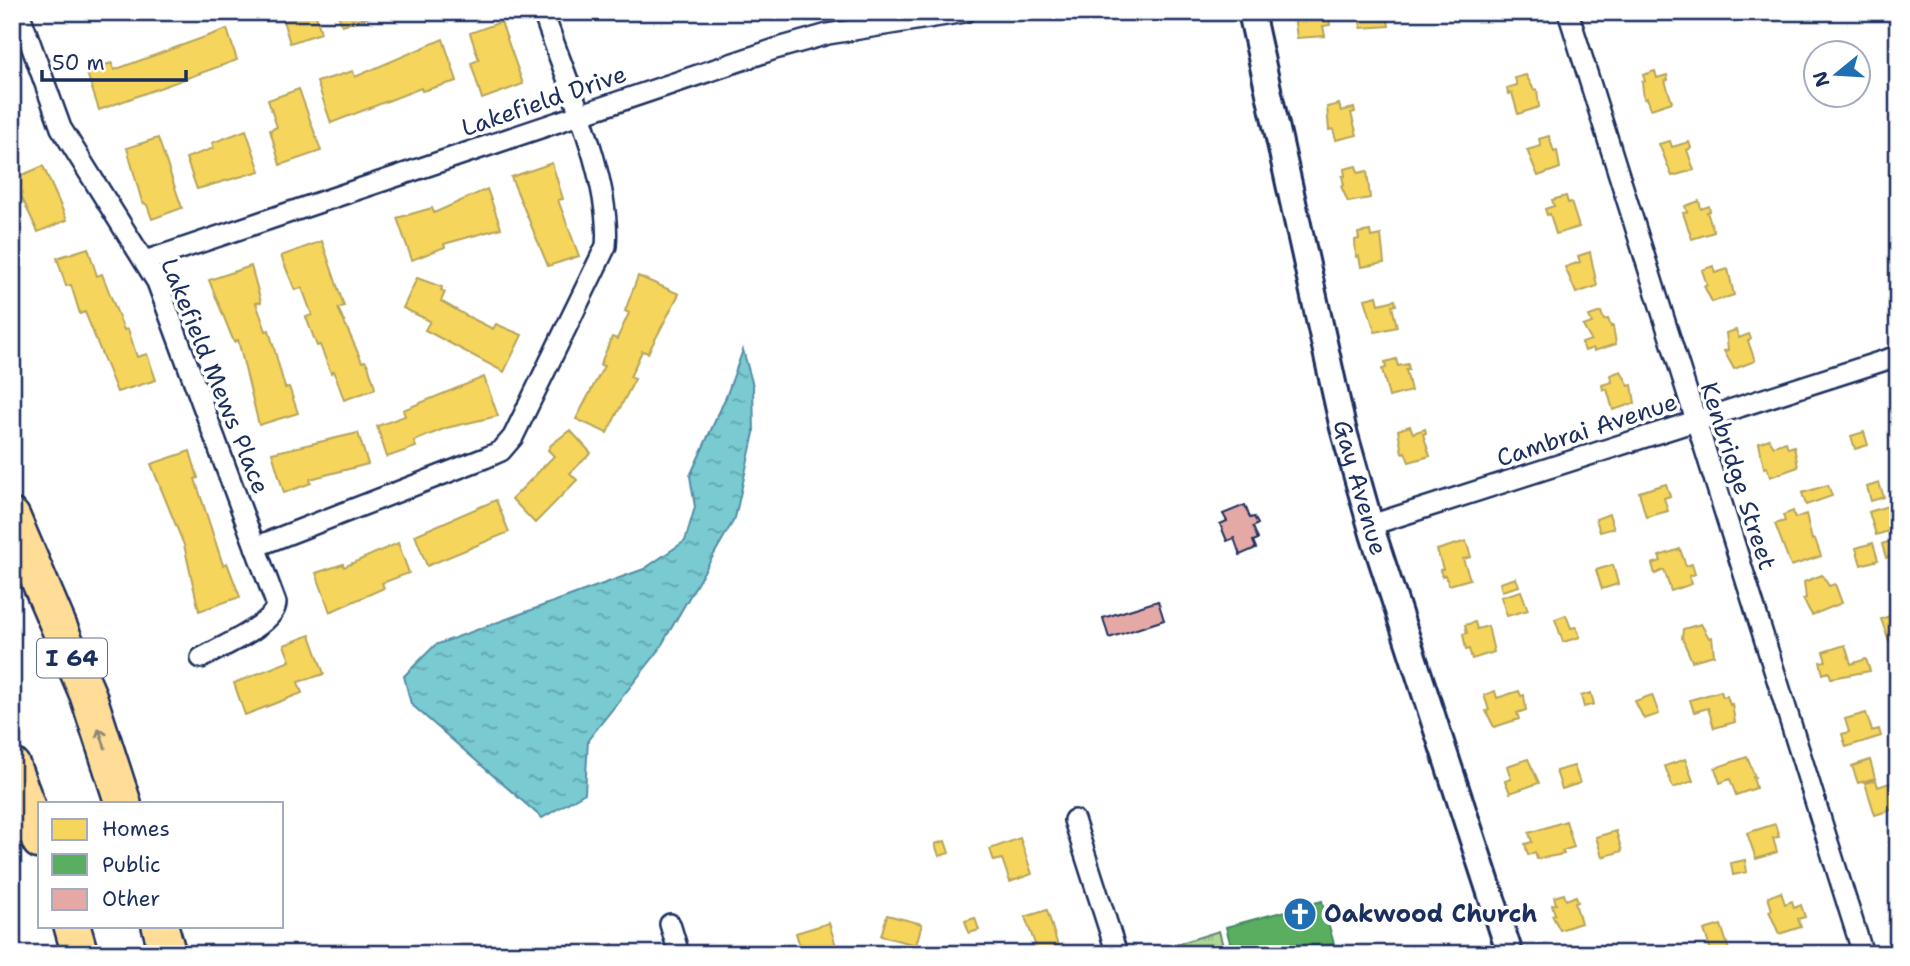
<svg xmlns="http://www.w3.org/2000/svg" width="1910" height="966" font-family="'Shantell Sans',sans-serif">
  <style>
    .park { fill: url(#park-tufts); stroke: #648379; stroke-width: 2 }
    .water { fill: url(#water-ripples); stroke: #538ca3; stroke-width: 2 }
    .homes { fill: #f6d55c; stroke: #b4a35d; stroke-width: 2 }
    .public { fill: #5aae61; stroke: #478860; stroke-width: 2 }
    .building { fill: #e4a9a5; stroke: #1b2f5e; stroke-width: 2 }
    .lines { fill: none; stroke-linecap: round; stroke-linejoin: round }
    .minor-casing { stroke: #1b2f5e; stroke-width: 24 }
    .tertiary-casing { stroke: #1b2f5e; stroke-width: 30 }
    .motorway-casing { stroke: #1b2f5e; stroke-width: 40 }
    .minor { stroke: #fff; stroke-width: 19 }
    .tertiary { stroke: #fff; stroke-width: 24 }
    .motorway { stroke: #ffdd96; stroke-width: 35 }
    .oneway { stroke: #8d867a }
    .labels { text-anchor: middle; dominant-baseline: central; stroke-width: 7; stroke-linejoin: round; paint-order: stroke }
    .shield { fill: #fff; stroke: #5f6d8e; stroke-width: 2 }
    .shield-label { font-size: 23px; font-weight: bold; fill: #1b2f5e }
    .street-label { font-size: 24px; fill: #1b2f5e; stroke: #fff }
    .poi-label { font-size: 24px; font-weight: bold; fill: #1b2f5e; stroke: #fff; text-anchor: start }
  </style>
  <defs>
    <pattern id="park-tufts" width="24" height="20" patternUnits="userSpaceOnUse" patternTransform="scale(1.75)"><rect width="24" height="20" fill="#aed794"/><path d="M3 7l-1-3M5 7V3M7 7l1-3M15 17l-1-3M17 17v-4M19 17l1-3" fill="none" stroke="#95b982"/></pattern>
    <pattern id="water-ripples" width="26" height="14" patternUnits="userSpaceOnUse" patternTransform="scale(1.75)"><rect width="26" height="14" fill="#79cad1"/><path d="M2 4q2-2 4 0t4 0M15 11q2-2 4 0t4 0" fill="none" stroke="#62a4ad"/></pattern>
  </defs>
  <rect width="100%" height="100%" fill="#fff"/>
  <filter id="ink" filterUnits="userSpaceOnUse"><feTurbulence type="fractalNoise" baseFrequency=".0143" numOctaves="2"/><feDisplacementMap in="SourceGraphic" scale="14" xChannelSelector="R" yChannelSelector="G"/><feConvolveMatrix kernelMatrix="1 2 1 2 8 2 1 2 1" color-interpolation-filters="sRGB"/></filter>
  <g filter="url(#ink)">
    <!-- park -->
    <path class="park" d="M1219,931L1225,954H1152V952Z"/>
    <!-- water -->
    <path class="water" d="M743,350L753,386L754,433L735,518L657,653L588,740L585,793L542,818L411,704L404,676L435,645L644,569L685,541L695,507L690,476L726,397Z"/>
    <!-- homes -->
    <path class="homes" d="M273,12H315L321,33L290,43L281,14L274,16Z
      M337,12H387L342,25Z
      M1359,12H1393V15L1387,16L1389,26L1361,28Z
      M1305,13H1328L1330,25L1323,26L1325,36L1297,38L1294,15Z
      M501,22L523,84L482,99L471,63L479,60L470,33Z
      M227,29L237,60L99,110L86,70L112,63L114,70Z
      M443,39L457,81L422,91L421,88L331,123L317,82L353,71L355,77Z
      M1655,71L1657,78L1667,75L1668,80L1665,81L1672,102L1651,109L1647,98L1644,99L1642,82L1645,81L1643,75Z
      M1526,75L1534,90L1537,89L1539,107L1518,114L1512,93L1508,94L1507,88L1517,85L1515,78Z
      M299,89L321,151L280,165L270,130L277,127L268,100Z
      M1339,104L1341,111L1354,108L1355,112L1351,113L1357,135L1336,140L1333,129L1329,130L1327,107Z
      M246,130L260,171L197,189L186,158L214,148L212,143Z
      M1549,136L1554,152L1557,151L1560,168L1538,176L1527,150L1541,146L1539,139Z
      M158,138L182,208L152,219L147,205L142,202L127,148Z
      M1670,141L1672,147L1689,142L1691,148L1687,150L1694,170L1672,176L1659,144Z
      M552,163L563,199L558,200L579,256L548,266L511,177Z
      M43,166L67,220L38,232L13,179Z
      M1356,166L1358,173L1367,171L1370,198L1348,202L1341,186L1344,185L1342,176H1345L1344,169Z
      M487,189L501,228L444,244L445,247L412,260L397,218L432,208L434,213Z
      M1566,196L1568,203L1571,202L1579,227L1556,234L1550,214L1547,215L1545,209L1554,206L1552,200Z
      M1699,201L1701,209L1709,206L1710,211L1707,212L1714,232L1692,239L1683,213L1687,212L1685,206Z
      M1370,231L1371,237L1381,235L1384,263L1361,267L1359,256L1356,257L1355,240L1359,239L1358,233Z
      M322,241L344,306L338,308L362,362L365,361L368,365L374,384L375,389L344,400L334,371L331,373L320,345L317,346L306,317L312,315L302,288L295,290L281,256Z
      M88,248L97,276L102,274L124,330L128,329L137,357L147,354L156,380L117,392L85,312L80,314L71,285L66,286L57,258Z
      M1590,252L1597,286L1576,293L1565,267L1580,262L1578,256Z
      M251,266L261,302L256,303L266,331L269,330L285,388L289,387L298,413L259,425L238,340L234,342L209,280Z
      M1713,266L1715,273L1728,269L1734,295L1712,302L1704,286L1707,285L1702,270Z
      M638,276L679,294L648,353L642,351L630,377L635,379L607,433L576,419L604,366L600,365L612,337L617,339L629,313L625,311Z
      M417,278L442,287L441,290L445,292L441,301L467,316L493,329L496,324L522,335L504,372L425,330L430,321L403,308Z
      M1377,296L1379,304L1395,300L1396,305L1392,306L1397,327L1375,332L1365,299Z
      M1601,312L1604,320L1608,319L1611,327L1613,326L1616,344L1594,351L1593,348L1585,351L1582,343L1591,340L1583,326L1592,323L1589,316Z
      M1736,330L1739,338L1749,334L1751,339L1748,341L1755,361L1734,369L1724,351L1728,350L1726,333Z
      M1396,359L1398,366L1408,364L1409,370H1406L1411,391L1389,397L1382,369L1386,368L1385,362Z
      M1621,371L1629,386L1632,385L1635,403L1613,410L1607,389L1603,390L1602,385L1612,382L1610,375Z
      M484,377L498,416L446,428L414,441L416,447L387,457L377,426L405,416L403,410Z
      M1410,426L1413,433L1425,429L1426,433L1423,434L1430,456L1409,462L1405,452L1402,453L1398,430Z
      M570,430L591,453L570,473L577,480L535,523L512,499L554,456L548,450L551,445Z
      M1864,432L1868,445L1855,449L1851,436Z
      M358,433L368,464L310,479L311,483L284,493L272,453Z
      M1769,439L1774,446L1786,442L1788,448L1794,446L1798,467L1770,477L1767,467L1764,468L1759,443Z
      M190,451L198,478L195,479L223,565L227,563L240,597L199,611L184,545L151,464Z
      M1879,483L1884,497L1871,501L1867,487Z
      M1666,484L1670,496L1664,498L1668,511L1646,517L1639,492Z
      M1828,485L1832,496L1806,505L1802,493Z
      M496,500L509,532L427,566L415,535Z
      M1891,505L1898,528L1876,535L1869,512Z
      M1793,511L1795,518L1806,514L1812,540L1815,539L1821,556L1791,566L1775,524L1785,521L1783,515Z
      M1609,514L1614,528L1600,532L1596,519Z
      M1894,540L1898,554L1886,558L1882,544Z
      M1466,541L1471,557L1463,559L1470,579L1449,585L1445,575L1442,576L1440,570L1443,569L1437,550Z
      M398,543L409,573L382,583L384,588L330,612L316,573L343,564L344,567Z
      M1873,543L1878,560L1861,565L1856,548Z
      M1680,549L1686,566L1692,564L1695,574L1689,576L1692,584L1671,591L1664,570L1655,574L1652,564L1661,561L1659,556Z
      M1613,565L1618,584L1602,589L1596,570Z
      M1822,575L1829,586L1835,584L1842,603L1812,615L1803,599L1806,598L1804,582Z
      M1516,578L1519,586L1502,591L1500,583Z
      M1521,591L1528,610L1507,616L1501,597Z
      M1898,613V638L1889,641L1881,619Z
      M1566,615L1571,628L1576,627L1580,637L1563,642L1555,619Z
      M1475,622L1477,629L1488,626L1494,652L1472,659L1469,649L1466,650L1463,634L1467,633L1465,625Z
      M1701,624L1709,638L1712,637L1714,655L1692,661L1682,638L1683,629Z
      M310,635L324,674L298,682L302,693L245,715L234,683L290,661L284,645Z
      M1845,645L1851,664L1866,659L1870,671L1831,678L1829,672L1823,674L1820,662L1826,661L1823,652Z
      M1495,691L1497,698L1519,691L1521,696L1524,695L1526,710L1517,713L1519,719L1494,727L1486,711L1489,710L1484,695Z
      M1721,691L1723,697L1727,696L1730,705L1732,704L1735,722L1714,728L1708,708L1694,712L1690,700Z
      M1591,693L1594,704L1584,707L1581,696Z
      M1652,695L1659,714L1644,719L1635,701Z
      M1866,713L1872,731L1879,729L1881,736L1846,747L1842,734L1849,732L1845,719Z
      M1747,757L1755,777H1753L1756,788L1736,795L1730,779L1720,783L1715,768Z
      M1528,759L1539,783L1510,793L1505,781L1511,779L1507,766Z
      M1685,759L1693,781L1673,788L1665,766Z
      M1870,760L1875,778L1858,783L1852,766Z
      M1574,766L1580,783L1562,789L1556,771Z
      M1876,780L1878,787L1892,782L1893,787L1890,788L1897,808L1875,815L1865,783Z
      M1566,821L1574,847L1562,851L1564,854L1537,859L1535,852L1528,855L1525,844L1532,842L1529,833Z
      M1775,824L1779,837L1773,838L1777,852L1756,859L1747,833Z
      M1616,831L1622,851L1602,857L1596,837Z
      M1020,838L1032,874L1010,882L1002,859L994,861L990,849Z
      M945,841L949,853L939,856L935,844Z
      M1745,860L1747,872L1733,875L1731,863Z
      M1781,892L1785,904L1792,901L1794,908L1801,905L1805,917L1798,919L1801,927L1779,934L1769,911L1772,910L1768,897Z
      M1564,894L1566,900L1576,896L1578,902L1575,903L1581,923L1560,930L1552,915L1555,914L1552,905L1556,904L1554,897Z
      M1047,910L1058,946L1038,952L1025,917Z
      M887,915L922,924L916,945L881,936Z
      M975,918L979,930L969,933L965,921Z
      M829,923L837,949L822,954H802L796,933Z
      M1721,925L1730,953L1712,954L1704,930Z
      M613,944L617,954H587V953Z
      M766,947L767,954H730L729,949Z"/>
    <!-- public -->
    <path class="public" d="M1322,901L1334,944L1329,945L1332,954H1317L1316,950L1302,954H1233L1226,927Z"/>
    <!-- building -->
    <path class="building" d="M1245,505L1250,518L1254,517L1258,524L1253,527L1258,539L1253,541L1256,548L1240,555L1234,538L1227,541L1220,524L1227,521L1223,514Z
      M1158,601L1164,620L1109,638L1103,618Z"/>
    <g class="lines">
      <defs>
        <path id="minor" d="M19,12L61,128L157,282L276,603C276,624 219,648 201,658
          M1568,12L1863,954
          M145,261L775,49L828,34L965,12
          M1371,525L1898,356
          M255,547L485,458L501,451L513,437L606,246C612,180 565,78 543,12
          M1074,820L1117,954
          M670,924L679,954
          M1897,954L1898,953"/>
        <g id="tertiary">
          <path id="s1" d="M1251,12L1343,428L1373,534L1510,954"/>
        </g>
        <path id="motorway" d="M12,517L88,695L123,803
          M12,766L40,841
          M72,926L80,954
          M160,926L168,954"/>
      </defs>
      <!-- minor casing -->
      <use href="#minor" class="minor-casing"/>
      <!-- tertiary casing -->
      <use href="#tertiary" class="tertiary-casing"/>
      <!-- motorway casing -->
      <use href="#motorway" class="motorway-casing"/>
      <!-- minor -->
      <use href="#minor" class="minor"/>
      <!-- tertiary -->
      <use href="#tertiary" class="tertiary"/>
      <!-- motorway -->
      <use href="#motorway" class="motorway"/>
    </g>
    <!-- one-way arrows -->
    <defs><path id="oneway-shaft" d="M-6 0H5M1.5-3L5.5 0L1.5 3" fill="none" stroke-width="1.6" stroke-linecap="round" stroke-linejoin="round" transform="scale(1.75)"/></defs>
    <use class="oneway" href="#oneway-shaft" transform="translate(102 738) rotate(-108)"/>
  </g>
  <!-- icons -->
  <defs>
    <symbol id="church-disc" viewBox="-11 -11 22 22"><circle r="9.5" fill="#1f6fb2" stroke="#fff"/><path d="M-1.2-6h2.4v3.5h3.3v2.4h-3.3V6h-2.4V-.1h-3.3v-2.4h3.3Z" fill="#fff"/></symbol>
  </defs>
  <g fill-rule="evenodd">
    <use href="#church-disc" x="1281" y="895" width="38" height="38"/>
  </g>
  <g class="labels">
    <!-- shield labels -->
    <rect class="shield" x="37" y="638.5" width="70" height="39" rx="5"/>
    <g class="shield-label">
      <text x="72" y="658">I 64</text>
    </g>
    <!-- street labels -->
    <g class="street-label">
      <text transform="translate(544 101) rotate(-19)">Lakefield Drive</text>
      <text transform="translate(215 376) rotate(68)">Lakefield Mews Place</text>
      <text transform="translate(1587 430) rotate(-18)">Cambrai Avenue</text>
      <text transform="translate(1738 476) rotate(72)">Kenbridge Street</text>
      <text stroke="none"><textPath href="#s1" startOffset="488">Gay Avenue</textPath></text>
    </g>
    <!-- poi labels -->
    <g class="poi-label">
      <text x="1324" y="914">Oakwood Church</text>
    </g>
  </g>
  <!-- margin -->
  <rect width="1910" height="966" fill="none" stroke="#fff" stroke-width="42"/>
  <rect x="21" y="21" width="1868" height="924" fill="none" stroke="#1b2f5e" stroke-width="2.5" filter="url(#ink)"/>
  <!-- legend -->
  <rect x="38" y="802" width="245" height="126" fill="#ffffff" stroke="#a4acbf" stroke-width="2"/>
  <rect x="52" y="819" width="35" height="21" fill="#f6d55c" stroke="#a4acbf" stroke-width="2"/>
  <text x="102" y="836" font-size="21" fill="#1b2f5e">Homes</text>
  <rect x="52" y="854" width="35" height="21" fill="#5aae61" stroke="#a4acbf" stroke-width="2"/>
  <text x="102" y="872" font-size="21" fill="#1b2f5e">Public</text>
  <rect x="52" y="889" width="35" height="21" fill="#e4a9a5" stroke="#a4acbf" stroke-width="2"/>
  <text x="102" y="906" font-size="21" fill="#1b2f5e">Other</text>
  <!-- north arrow -->
  <g transform="translate(1837 74) rotate(252)"><circle r="33" fill="#ffffff" stroke="#a4acbf" stroke-width="2"/>
  <path d="M0-5L12 26L0 18L-12 26Z" fill="#1f6fb2"/>
  <text y="-10" font-size="19" font-weight="bold" text-anchor="middle" fill="#1b2f5e">N</text>
  </g>
  <!-- scale -->
  <path d="M42 70v10h144v-10" fill="none" stroke="#1b2f5e" stroke-width="3.5"/>
  <text x="52" y="70" font-size="21" fill="#1b2f5e" stroke="#ffffff" stroke-width="5" paint-order="stroke">50 m</text>
</svg>
